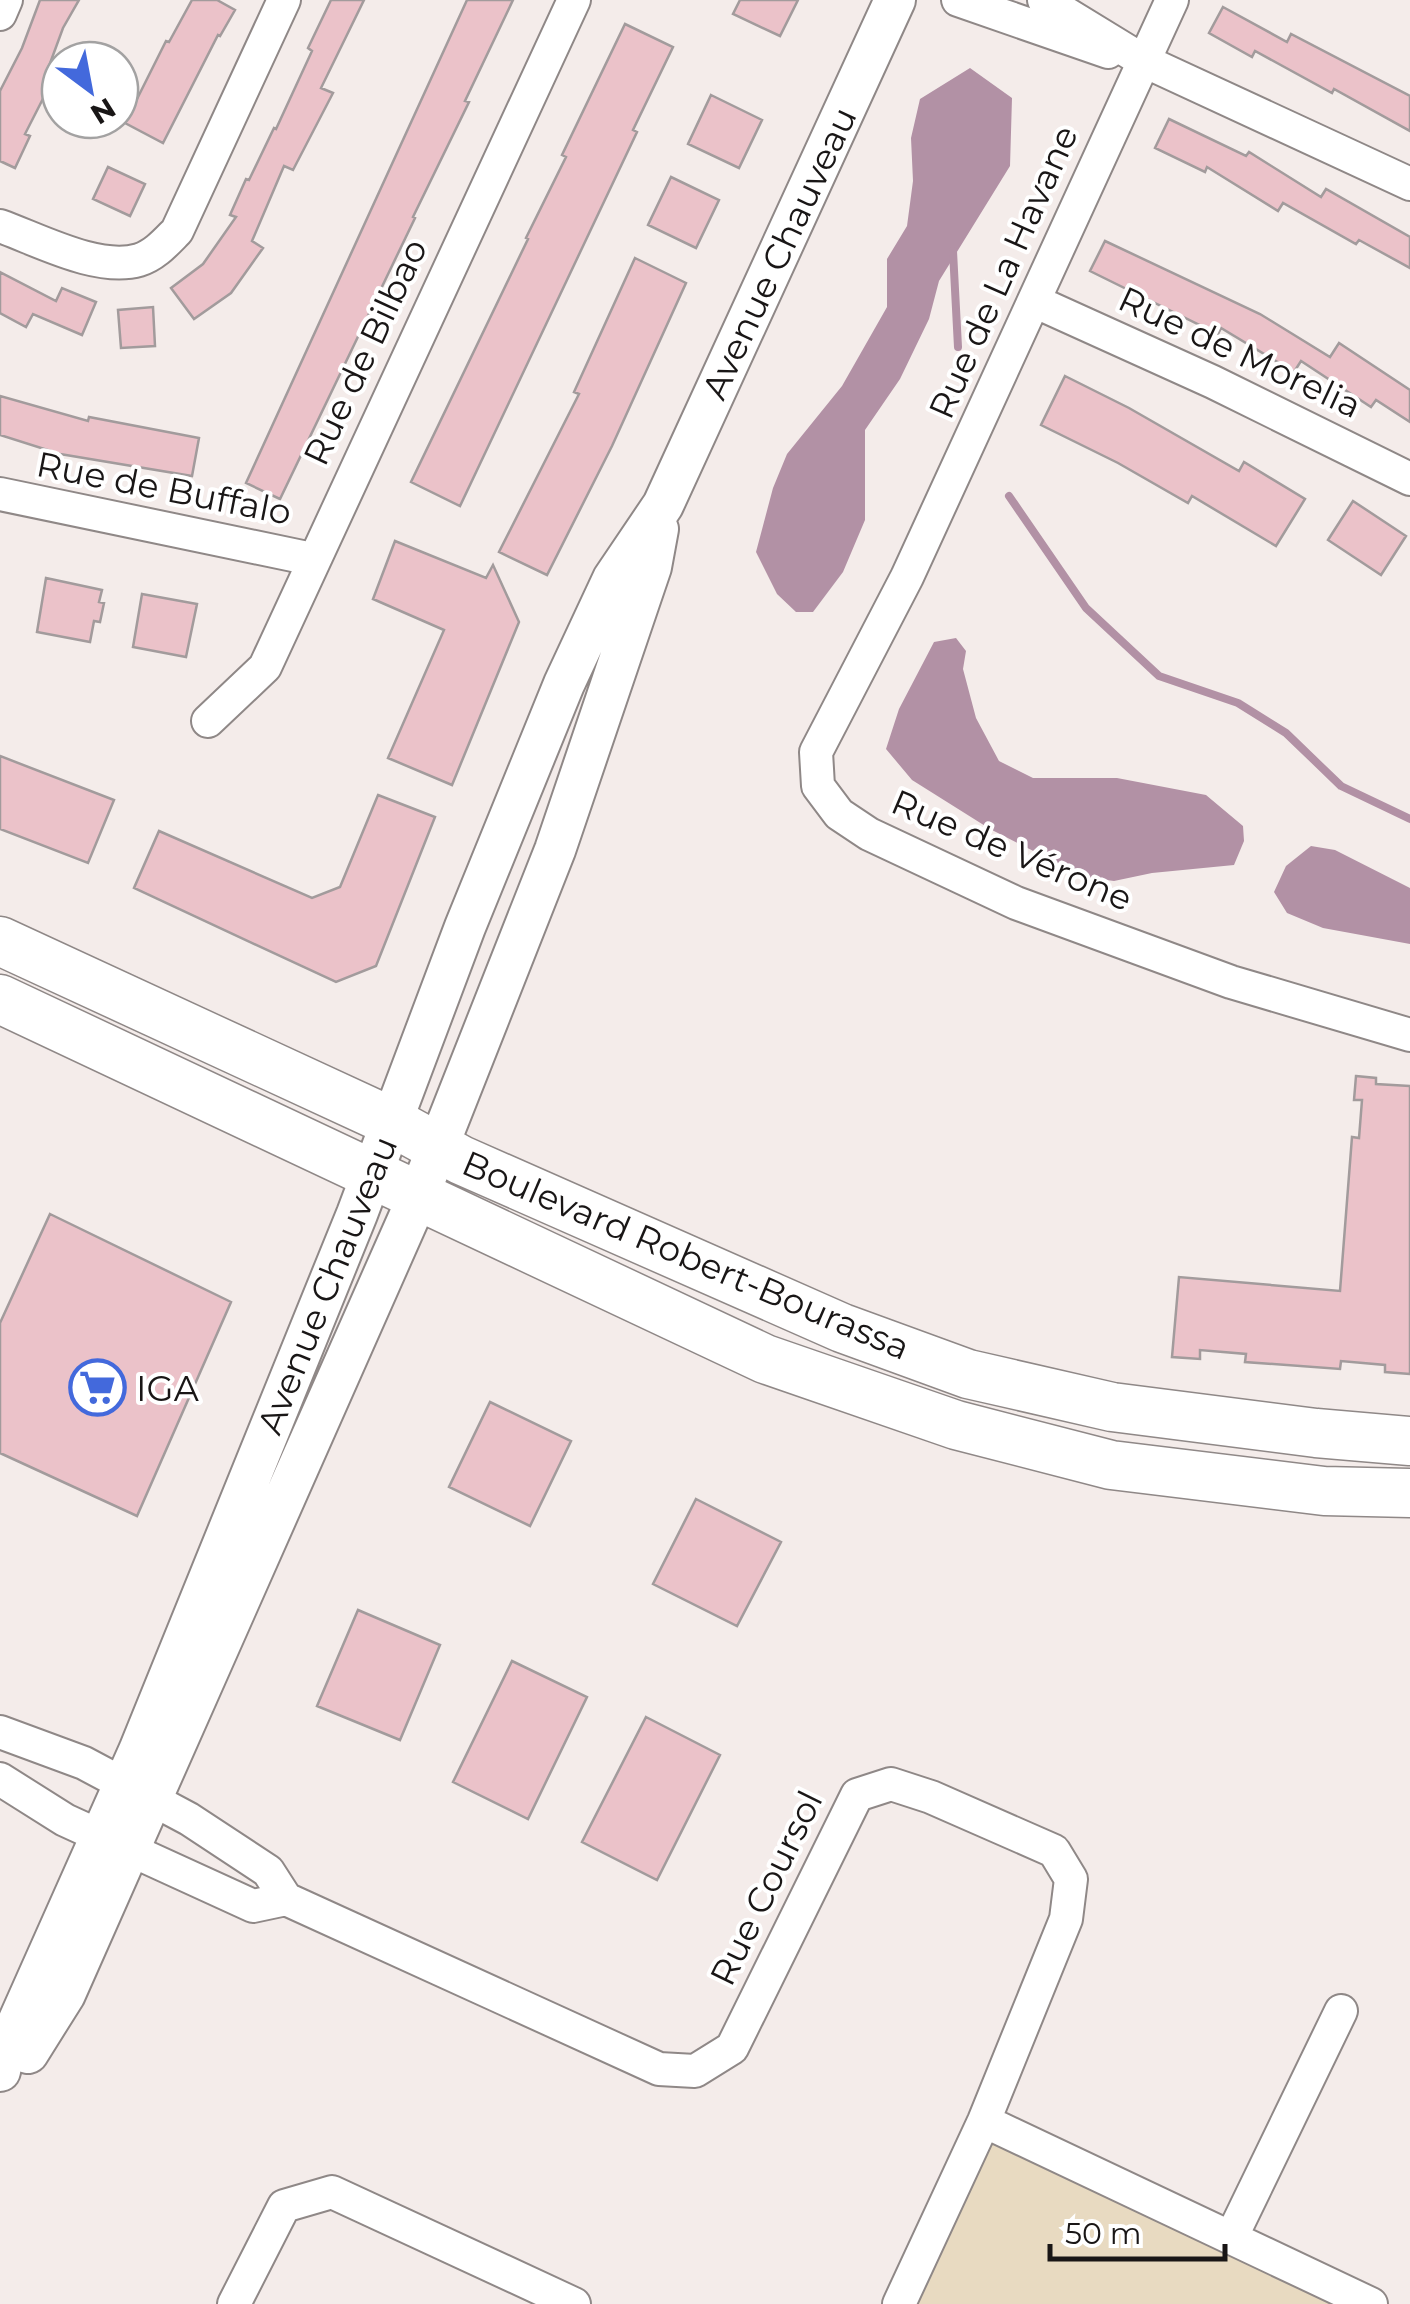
<svg xmlns="http://www.w3.org/2000/svg" width="1410" height="2304" font-family="Montserrat,sans-serif">
  <style>
    .green { fill: #e8dac1 }
    .water { fill: #b291a5 }
    .lines { fill: none; stroke-linecap: round; stroke-linejoin: round }
    .stream { stroke: #b291a5; stroke-width: 8 }
    .building { fill: #ebc2c9; stroke: #a29b9c; stroke-width: 2.5 }
    .minor-casing { stroke: #8f8887; stroke-width: 36 }
    .major-casing { stroke: #8f8887; stroke-width: 44 }
    .highway-casing { stroke: #8f8887; stroke-width: 51 }
    .minor { stroke: #fff; stroke-width: 32 }
    .major { stroke: #fff; stroke-width: 40 }
    .highway { stroke: #fff; stroke-width: 48 }
    .labels { text-anchor: middle; dominant-baseline: central; stroke-width: 8; stroke-linejoin: round; paint-order: stroke }
    .street-label { font-size: 35px; fill: #191616; stroke: #fff }
    .poi-label { font-size: 35px; fill: #191616; stroke: #fff; text-anchor: start }
  </style>
  <rect width="100%" height="100%" fill="#f4ecea"/>
  <!-- green -->
  <path class="green" d="M984,2121L1371,2304H899Z"/>
  <!-- water -->
  <path class="water" d="M970,68L1012,98L1010,166L939,281L929,319L900,379L865,430V520L843,572L813,612H796L777,594L756,552L773,488L787,454L842,386L887,307V259L907,226L913,181L911,138L920,99Z
    M956,638L966,651L963,669L976,718L999,761L1033,778H1117L1206,795L1243,826L1244,841L1234,865L1152,873L1114,881L1085,877L990,829L912,780L886,749L899,709L934,642Z
    M1311,846L1335,850L1410,888V944L1323,928L1287,913L1274,892L1286,866Z"/>
  <g class="lines">
    <!-- stream -->
    <path class="stream" d="M953,251L958,347
      M1009,496L1086,608L1159,676L1238,703L1286,733L1341,786L1410,819"/>
  </g>
  <!-- building -->
  <path class="building" d="M40,0H79L63,28L45,77L52,81L25,134L30,136L15,168L0,161V91L22,48Z
    M192,0H217L235,10L220,36L218,35L163,143L125,123L166,41L169,42Z
    M331,0H364L321,88L333,93L293,170L284,166L252,241L263,248L231,293L194,319L171,288L203,264L236,217L230,215L246,179L249,180L274,128L276,129L312,51L308,48Z
    M467,0H513L465,101L469,102L413,217L415,218L280,499L246,483Z
    M740,0H798L780,36L733,14Z
    M1223,7L1287,42L1291,34L1410,96V131L1334,89L1332,93L1255,51L1252,57L1209,33Z
    M625,24L673,47L633,130L637,132L460,506L411,482L528,239L526,238L566,157L562,155Z
    M711,95L762,120L739,168L688,144Z
    M1169,119L1246,156L1249,152L1321,197L1326,189L1410,237V268L1359,240L1356,244L1283,203L1278,211L1207,167L1205,172L1155,148Z
    M108,167L145,184L130,216L93,199Z
    M671,177L719,200L696,248L648,225Z
    M1105,241L1260,314L1330,357L1339,343L1410,390V422L1376,400L1371,407L1301,361L1294,372L1221,328L1218,334L1090,271Z
    M635,258L686,283L612,446L547,575L499,552L579,394L574,392Z
    M0,272L56,301L62,288L96,302L82,335L33,314L26,327L0,313Z
    M153,307L155,346L121,348L118,310Z
    M1065,376L1129,408L1239,471L1244,462L1305,499L1276,546L1192,496L1188,503L1118,463L1041,425Z
    M0,396L88,421L89,417L199,438L192,476L60,454L0,435Z
    M1353,501L1406,536L1381,575L1328,540Z
    M395,541L486,578L493,565L519,622L452,785L388,758L444,630L373,599Z
    M46,578L102,590L99,602L104,603L100,622L94,621L90,642L37,632Z
    M142,594L197,604L186,657L133,647Z
    M0,756L114,800L88,863L0,829Z
    M378,795L435,817L376,966L336,982L134,888L159,831L312,898L340,887Z
    M1356,1076L1376,1078V1084L1410,1086V1374L1385,1372V1365L1341,1361L1340,1369L1245,1362L1246,1354L1200,1350V1359L1172,1357L1179,1277L1340,1291L1352,1137L1359,1138L1362,1100H1354Z
    M50,1214L231,1302L137,1516L0,1453V1323Z
    M490,1402L571,1441L530,1526L449,1487Z
    M696,1499L781,1542L737,1626L653,1584Z
    M358,1610L440,1645L400,1740L317,1706Z
    M512,1661L587,1697L528,1819L453,1782Z
    M646,1717L720,1755L657,1880L582,1842Z"/>
  <g class="lines">
    <defs>
      <path id="minor" d="M958,0L1108,52
        M1044,0L1142,60L1410,184
        M1172,0L907,577L816,752L818,786L839,814L869,834L1016,903L1231,982L1410,1035
        M0,14L6,0
        M0,226C39,240 98,272 139,260C155,255 166,242 177,231L284,0
        M1034,301L1213,382L1410,479
        M0,494L312,559
        M208,721L265,667L574,0
        M0,1732L84,1763L189,1819L268,1871L286,1899L659,2069L695,2071L732,2048L857,1795L891,1784L931,1797L1054,1851L1071,1879L1066,1919L984,2121L899,2304
        M0,1779L65,1820L253,1906L286,1899
        M984,2121L1371,2304
        M1232,2236L1341,2011
        M234,2304L284,2206L332,2192L574,2304"/>
      <path id="major" d="M28,2053L65,1994L418,1197L555,850L651,567L658,529
        M0,2071L3,2056L139,1751L357,1214L465,927L564,684L613,579L663,505L895,0"/>
      <path id="highway" d="M0,941L392,1122L461,1160L842,1328L968,1374L1112,1407L1316,1433L1410,1441
        M0,999L765,1359L956,1425L1111,1465L1324,1491L1410,1493"/>
    </defs>
    <!-- minor casing -->
    <use href="#minor" class="minor-casing"/>
    <!-- major casing -->
    <use href="#major" class="major-casing"/>
    <!-- highway casing -->
    <use href="#highway" class="highway-casing"/>
    <!-- minor -->
    <use href="#minor" class="minor"/>
    <!-- major -->
    <use href="#major" class="major"/>
    <!-- highway -->
    <use href="#highway" class="highway"/>
  </g>
  <!-- icons -->
  <defs>
    <symbol id="supermarket-ring" viewBox="-11 -11 22 22"><circle r="9.5" fill="#fff" stroke="#4369dc" stroke-width="1.5"/><path d="M-6-5.5h2.5l.6 2H6L4.5 2H-2.5L-4.4-4H-6ZM-1.5 3.2a1.3 1.3 0 1 0 .1 0ZM3 3.2a1.3 1.3 0 1 0 .1 0Z" fill="#4369dc"/></symbol>
  </defs>
  <g fill-rule="evenodd">
    <use href="#supermarket-ring" x="66" y="1356" width="63" height="63"/>
  </g>
  <g class="labels">
    <!-- street labels -->
    <g class="street-label">
      <text transform="translate(779 253) rotate(-65)">Avenue Chauveau</text>
      <text transform="translate(1003 272) rotate(-66)">Rue de La Havane</text>
      <text transform="translate(365 352) rotate(-65)">Rue de Bilbao</text>
      <text transform="translate(1240 352) rotate(25)">Rue de Morelia</text>
      <text transform="translate(164 488) rotate(11)">Rue de Buffalo</text>
      <text transform="translate(1012 850) rotate(23)">Rue de Vérone</text>
      <text transform="translate(686 1255) rotate(23)">Boulevard Robert-Bourassa</text>
      <text transform="translate(327 1285) rotate(-68)">Avenue Chauveau</text>
      <text transform="translate(766 1888) rotate(-64)">Rue Coursol</text>
    </g>
    <!-- poi labels -->
    <g class="poi-label">
      <text x="136" y="1388">IGA</text>
    </g>
  </g>
  <!-- north arrow -->
  <g transform="translate(90 90) rotate(148)"><circle r="48" fill="#ffffff" stroke="#a3a2a2" stroke-width="2.5"/>
  <path d="M0-8L18 38L0 25L-18 38Z" fill="#4369dc"/>
  <text y="-15" font-size="28" font-weight="bold" text-anchor="middle" fill="#191616">N</text>
  </g>
  <!-- scale -->
  <path d="M1050 2244v15h175v-15" fill="none" stroke="#191616" stroke-width="5"/>
  <text x="1065" y="2244" font-size="30" fill="#191616" stroke="#ffffff" stroke-width="8" paint-order="stroke">50 m</text>
</svg>
